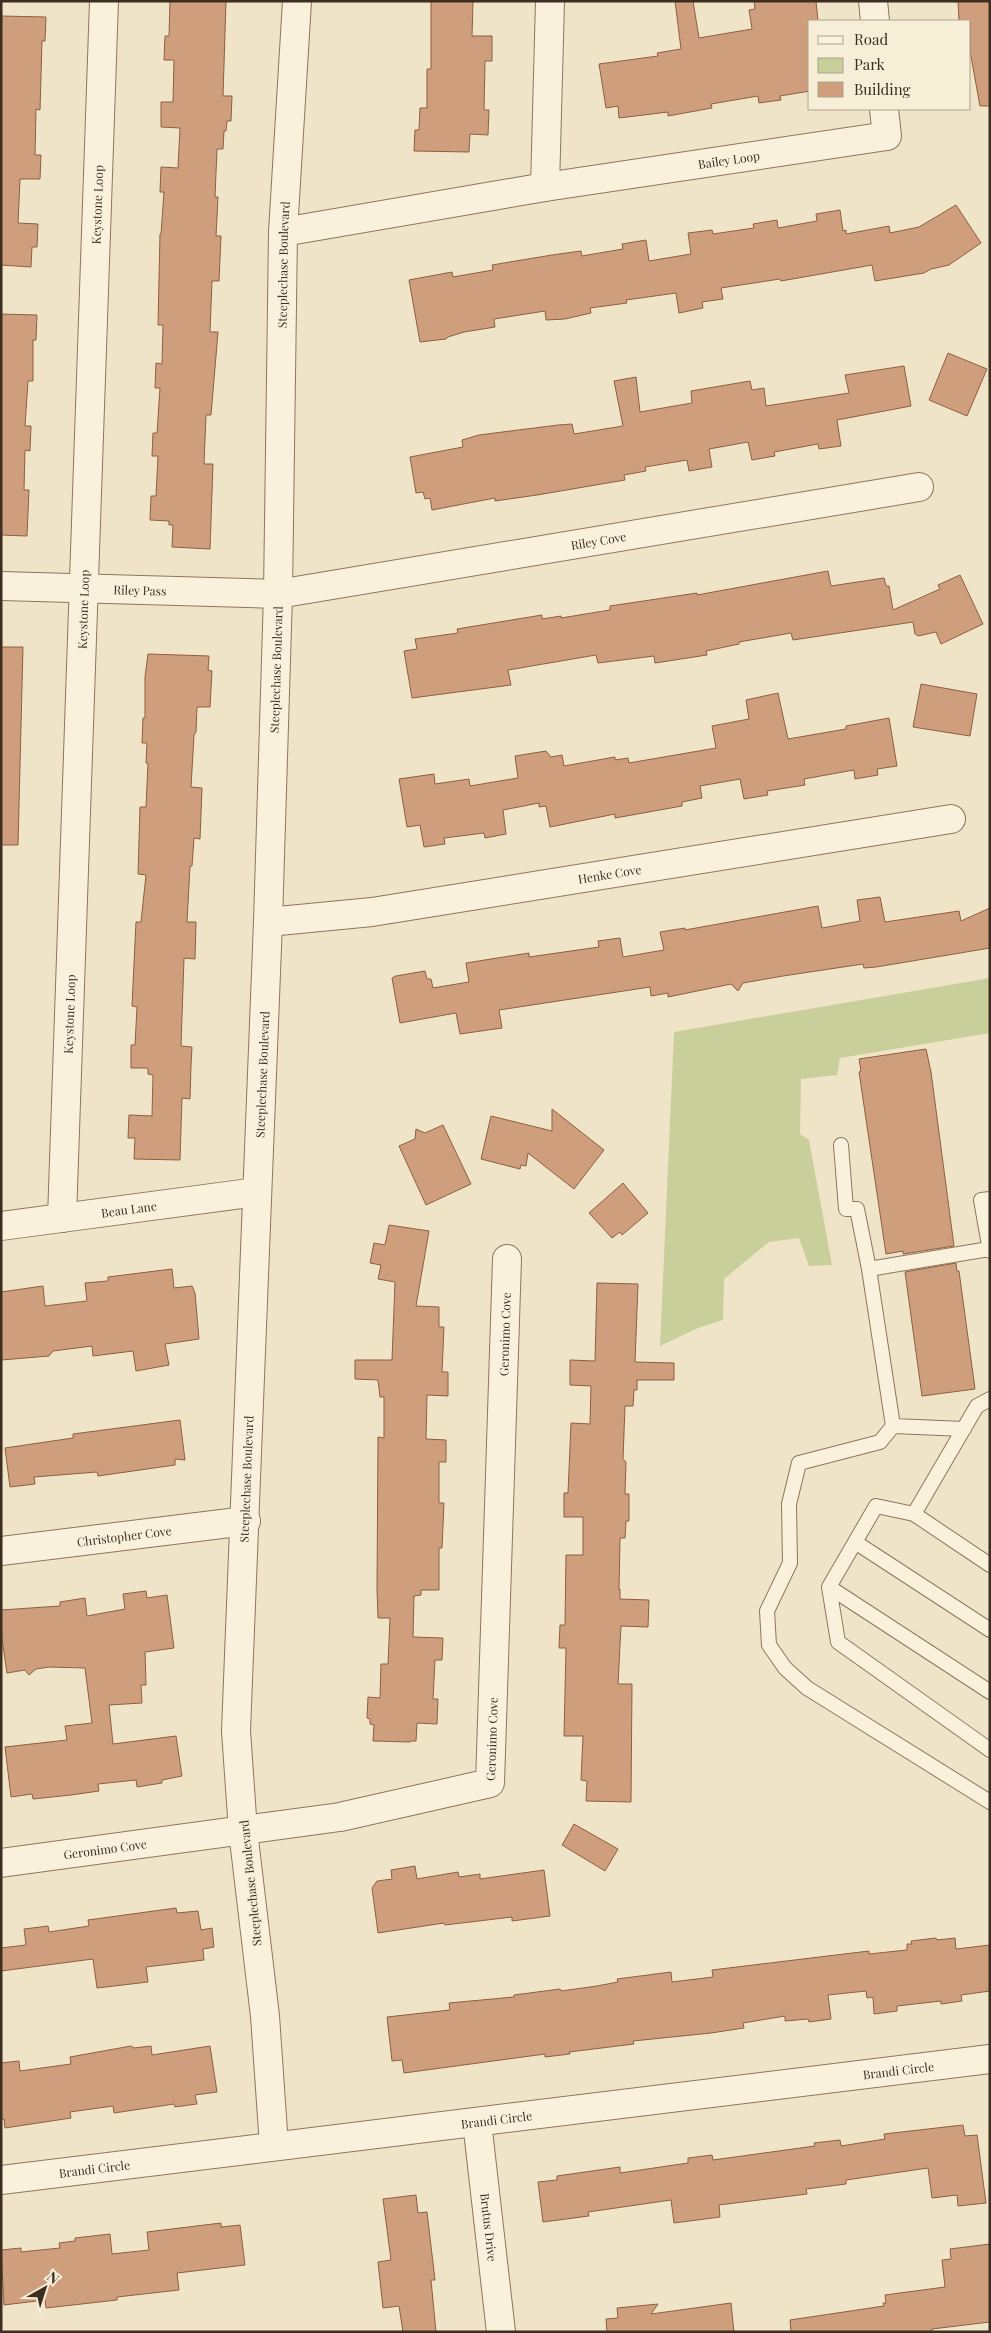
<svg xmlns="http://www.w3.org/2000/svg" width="991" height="2333" font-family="'Playfair Display',serif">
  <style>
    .green { fill: #c9cf9b }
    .building { fill: #cf9f7d; stroke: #8d5f41 }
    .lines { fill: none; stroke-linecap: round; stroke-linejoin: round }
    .lane-casing { stroke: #8d765c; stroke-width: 16 }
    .street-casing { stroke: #8d765c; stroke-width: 30 }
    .lane { stroke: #faf1dc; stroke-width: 14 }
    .street { stroke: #faf1dc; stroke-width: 28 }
    .labels { text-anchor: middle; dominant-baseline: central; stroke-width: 4; stroke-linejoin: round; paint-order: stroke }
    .street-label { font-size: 12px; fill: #3d2e20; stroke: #f7eed8 }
  </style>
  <rect width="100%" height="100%" fill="#f0e4c8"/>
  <!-- green -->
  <path class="green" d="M990,978V1033L840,1058L837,1075L801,1079L800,1134L809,1140L832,1265L809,1266L799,1238L769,1242L724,1279L723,1320L698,1328L660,1346L674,1032Z"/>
  <!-- building -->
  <path class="building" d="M170,1H226L223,96H232L231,121H227L226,131H224L223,149H217L215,197H218L216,236H221L219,281H212L210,332H218L211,415H206L204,464H213L210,549L172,547L173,525H169V521L150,520L151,496H156L158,456H152L153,433H157L160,388H155L156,363L162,364L163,325H158L160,234H161L164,192H160L161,167L178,168L180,128L161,127V102H173L174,60H164L165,36H169Z
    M431,1H473L472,36H492V61H485L484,110H489L488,135L470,134L469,152L414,151L415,130H419L420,108H427V69H431Z
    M675,1H693L699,38L752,29L749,10L755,9L754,1H816L818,21H810V91L780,96L781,100L759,103L758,96L711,104L712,108L668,116V112L619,118L618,106L606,108L599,64L658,56L657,53L681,49Z
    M958,1H990V106H980L970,51V21H959Z
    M1,16L46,17L45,41H42L40,110L36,109L35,155H41L40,179H20L18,223L38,224L37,247H32L31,267L1,265Z
    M956,205L981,243L949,265L931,269L924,273L875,281L872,265L781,281L780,279L721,288L723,299L702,302L703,308L679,313L676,293L626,300L627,303L590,308L591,313L565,319L546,320L545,311L494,319L495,327L464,332L448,337L446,339L420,342L409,280L452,272L453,277L493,270L492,265L552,255L581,251L582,256L623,249L622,244L646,240L649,261L691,254L688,233L712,230L713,234L754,228L753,224L777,220L778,228L817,221L816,214L840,210L843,231L846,230V234L889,226L890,233L919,227Z
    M1,314L37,315L36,340H33V381H28L25,426H31L30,451L25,450L24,490H29L27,536L1,535Z
    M948,353L987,369L967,416L929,400Z
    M904,366L911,406L837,420L841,446L819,449L818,444L774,452L775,456L752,460L748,442L709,449L712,467L689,471L687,460L645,467L646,471L624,475L625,480L537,495L495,501V498L432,510L430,498L425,499L423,492L416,493L410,457L463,447L462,440L479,435L558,425L572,424L574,434L623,426L614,381L636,377L640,412L692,403L691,391L750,381L752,390L764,388L766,406L849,393L845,375Z
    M828,571L831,586L884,578L886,586H889L893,610L940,589L938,585L960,575L983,624L941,644L936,632L918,636L915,634L913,622L793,640L791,633L739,642V644L706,651L707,655L655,663L654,656L598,663L596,655L508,670L511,685L412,698L404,651L417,649L415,639L458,633L457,629L542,615V619L561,616V618L610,610V606L697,593V595Z
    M1,647H23L18,845H1Z
    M148,654L209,656L208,670L212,671L210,707H197L196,732L194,735L191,787L202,788L200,839L194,838L192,866H190L187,922H196L195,959L184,958L181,1046L192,1047L191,1066L190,1099L182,1098L180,1160L134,1159L135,1138H128L129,1115L152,1116L153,1075L148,1074V1068H131V1045H135L137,1007L132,1006L136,922H141L146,875L138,874L140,807H146L148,763H146L147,743H142L143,718H145V677Z
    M921,684L977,694L970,736L913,727Z
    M778,693L788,739L846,729V726L889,718L897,766L877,769L878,775L855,779L854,770L804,779L805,785L767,791L768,795L744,799L740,779L700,786L702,798L682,802V806L615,818V814L550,827L546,806L539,807V803L503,810L506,834L485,838L484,833L444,838L445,844L424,847L420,825L407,827L399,779L434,774L435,784L469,779L470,786L518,778L515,756L546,751L551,757L562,755L564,766L615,757V760L628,758L629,763L716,748L712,726L749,719L746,700Z
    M880,897L885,922L959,911L961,921L990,908V948L876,967L864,968L863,964L783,976L743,983L738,991L731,984L668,997V993L651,996L650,987L499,1010L502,1028L460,1034L456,1013L400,1023L392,978L396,976L425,971L427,979H431L433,988L469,982L466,963L529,953V957L599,947L598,941L620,938L623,957L664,950L660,932L685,928V930L818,906L822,928L860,921L857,900Z
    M926,1049L931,1072L954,1246L903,1254V1251L886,1254L859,1072L861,1071L859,1059Z
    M552,1109L604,1150L574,1189L528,1153L526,1166L521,1165L520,1169L481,1159L491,1116L552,1131Z
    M443,1125L471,1184L426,1205L399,1146L415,1139L416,1129L425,1133Z
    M623,1183L648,1213L622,1235L620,1232L612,1238L589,1213Z
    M389,1225L429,1231L416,1306L439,1307V1327H444L442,1372H448V1396L427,1395L426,1439L446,1440V1462H439V1503H444L442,1548H439V1590H421V1595L414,1596L413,1637L443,1638L442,1660H435L433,1699H438L437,1724L417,1723L416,1741H410V1742L373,1741L374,1725L370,1724V1719L367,1718L368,1697L380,1698L381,1664H388L390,1618H378L377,1589L378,1437L384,1438V1397H380L378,1380L355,1379V1360H392L395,1282L378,1279L381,1265L370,1263L374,1243L385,1245Z
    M956,1263L957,1271H959L975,1389L922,1396L905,1272Z
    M172,1269L174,1288L192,1286L195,1293L199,1339L165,1344L169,1365L136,1371L133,1351L93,1356L92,1346L53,1351L49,1356L1,1360V1292L43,1286L45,1306L87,1301L85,1283L108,1281V1277Z
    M597,1283L638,1284L635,1362L674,1363V1380H637V1390H634L633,1406H625L623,1459L626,1462L625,1494H629V1521H626L625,1538H620L619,1590L620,1589V1599L649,1600L648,1627L621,1626L618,1684H632L631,1802L586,1801L587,1781L581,1780L583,1736H564L566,1648H559L560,1625H565L566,1555H583V1517H564V1493H568L571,1423L590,1424L591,1386L570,1385V1360L595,1361Z
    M180,1420L185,1460L175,1459V1465L98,1476L97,1472L34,1477L35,1484L10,1487L5,1448L73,1438V1434Z
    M146,1591L147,1598L167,1595L174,1648L145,1652L146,1685H141L142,1703L109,1705L113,1744L176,1736L182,1776L162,1780V1783L137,1787L136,1780L98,1784L99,1791L71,1795L33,1799L32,1794L11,1797L5,1747L67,1740L65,1726L92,1723L85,1668L49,1667L36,1669L29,1675L25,1670L7,1673L1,1632V1610L60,1606V1602L85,1598L87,1616L125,1609L123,1594Z
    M574,1824L618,1849L605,1871L562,1845Z
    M415,1866L417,1879L458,1872L459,1877L480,1874V1879L544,1870L550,1916L512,1921V1917L445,1925L444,1923L378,1933L372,1888L377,1881L392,1879L391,1870Z
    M176,1908L177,1913L198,1911L201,1930L212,1928L214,1947L203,1949L204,1960L146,1967L148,1982L97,1988L93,1959L1,1971V1948L26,1945L24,1929L48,1926L49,1932L89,1926L88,1920Z
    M936,1938L937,1940L955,1938L956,1949L990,1945V1991L961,1995L962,2001L941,2004V2001L897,2006V2011L874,2014L873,1997L867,1998L866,1991L828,1995L831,2019L809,2022L808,2019L785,2021V2016L743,2023L744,2028L711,2033L633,2041L634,2044L569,2052L570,2054L545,2057V2054L404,2073L402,2060L392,2061L387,2017L450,2010L449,2003L514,1997V1995L560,1989L561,1991L597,1986L618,1982L617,1979L671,1972L672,1982L713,1977L712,1970L869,1951V1954L907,1950V1944H912L911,1941Z
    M131,2046L134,2048L151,2046L152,2055L210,2046L217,2092L195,2095L197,2104L175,2107L174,2104L114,2113L113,2106L70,2112L71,2118L5,2128L4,2119L1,2120V2063L19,2061L20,2071L71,2064L70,2057Z
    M963,2125L965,2136L977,2135L986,2203L958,2206L957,2195L932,2198L928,2168L846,2180V2184L806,2189L807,2194L719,2205L720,2217L674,2223L671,2200L588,2212L589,2216L543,2222L538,2182L557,2180V2176L620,2167V2173L688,2163V2158L712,2155L713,2160L815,2146L814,2143L840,2140L841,2146L885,2139L884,2134Z
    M416,2195L418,2213L427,2212L435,2280H431L436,2332H403L399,2306L383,2308L378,2262L391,2260L383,2199Z
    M221,2223V2227L240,2225L245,2265L177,2273L179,2290L117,2297V2300L46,2308L45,2300L4,2305L1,2250L21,2248V2252L60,2248L59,2243L75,2241V2238L110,2234L112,2254L149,2250L147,2232Z
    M990,2244V2322L932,2329V2332H791L790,2320L884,2306L883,2303H886L885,2295L945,2287L942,2260L951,2259L950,2249Z
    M731,2303L734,2332H607L606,2319L618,2318L617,2308L658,2304L651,2314Z"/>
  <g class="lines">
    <defs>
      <path id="lane" d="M841,1145L846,1209H857L869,1269L893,1426L880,1442L799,1463L789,1504L790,1563L767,1611L769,1645L785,1668L807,1688L990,1802
        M990,1199L981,1200L990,1251
        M869,1269L989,1249
        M990,1399L977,1406L914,1514L876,1506L829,1587L838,1642L990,1750
        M893,1426L964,1429
        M914,1514L990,1565
        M855,1542L990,1630
        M829,1587L990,1692"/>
      <g id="street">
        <path id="s1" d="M550,1L545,187L887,136L884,109"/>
        <path d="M873,1L875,21"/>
        <path d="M283,232L545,187"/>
        <path id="s2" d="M1,586L278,594L919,487"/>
        <path id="s3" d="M268,922L372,912L951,819"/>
        <path id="s4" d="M62,1218L104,1"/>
        <path id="s5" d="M1,1226L257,1192"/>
        <path id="s6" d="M1,1551L246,1521"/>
        <path id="s7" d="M1,1863L340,1817L490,1783L507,1259"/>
        <path id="s8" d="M477,2122L501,2332"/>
        <path id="s9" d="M274,2146L265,2016L243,1831L236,1731L268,922L278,594L283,232L297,1"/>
        <path id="s10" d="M1,2180L990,2059"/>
      </g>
    </defs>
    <!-- lane casing -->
    <use href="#lane" class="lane-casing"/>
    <!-- street casing -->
    <use href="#street" class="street-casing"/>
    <!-- lane -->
    <use href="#lane" class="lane"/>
    <!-- street -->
    <use href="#street" class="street"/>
  </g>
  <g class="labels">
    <!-- street labels -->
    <g class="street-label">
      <text stroke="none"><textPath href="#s1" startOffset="372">Bailey Loop</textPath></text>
      <text stroke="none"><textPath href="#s4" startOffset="1014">Keystone Loop</textPath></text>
      <text stroke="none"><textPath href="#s9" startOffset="1884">Steeplechase Boulevard</textPath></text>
      <text stroke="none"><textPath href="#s2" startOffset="602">Riley Cove</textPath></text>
      <text stroke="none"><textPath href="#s2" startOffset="139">Riley Pass</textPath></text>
      <text stroke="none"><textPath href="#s4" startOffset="609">Keystone Loop</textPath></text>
      <text stroke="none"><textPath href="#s9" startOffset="1479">Steeplechase Boulevard</textPath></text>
      <text stroke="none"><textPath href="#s3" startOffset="345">Henke Cove</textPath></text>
      <text stroke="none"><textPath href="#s4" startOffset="204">Keystone Loop</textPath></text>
      <text stroke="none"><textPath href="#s9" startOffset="1074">Steeplechase Boulevard</textPath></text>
      <text stroke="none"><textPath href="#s5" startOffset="129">Beau Lane</textPath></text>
      <text stroke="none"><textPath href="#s7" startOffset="945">Geronimo Cove</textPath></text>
      <text stroke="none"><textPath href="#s9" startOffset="669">Steeplechase Boulevard</textPath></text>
      <text stroke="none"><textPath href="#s6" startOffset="124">Christopher Cove</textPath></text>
      <text stroke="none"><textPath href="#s7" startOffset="540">Geronimo Cove</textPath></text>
      <text stroke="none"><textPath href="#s7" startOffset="105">Geronimo Cove</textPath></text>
      <text transform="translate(250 1883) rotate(-96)">Steeplechase Boulevard</text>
      <text stroke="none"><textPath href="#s10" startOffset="904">Brandi Circle</textPath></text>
      <text stroke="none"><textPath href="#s10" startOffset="499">Brandi Circle</textPath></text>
      <text stroke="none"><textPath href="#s10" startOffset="94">Brandi Circle</textPath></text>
      <text stroke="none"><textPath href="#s8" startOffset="106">Brutus Drive</textPath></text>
    </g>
  </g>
  <!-- border -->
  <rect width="991" height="2333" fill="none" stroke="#3d2e20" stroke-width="5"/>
  <!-- legend -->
  <rect x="808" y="20" width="162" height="90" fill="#f7eed8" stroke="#ada18e"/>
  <rect x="818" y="36" width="25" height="8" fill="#faf1dc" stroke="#ada18e"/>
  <text x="854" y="45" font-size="15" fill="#3d2e20">Road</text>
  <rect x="818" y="58" width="25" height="15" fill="#c9cf9b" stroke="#ada18e"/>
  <text x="854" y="70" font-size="15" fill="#3d2e20">Park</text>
  <rect x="818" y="82" width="25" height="15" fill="#cf9f7d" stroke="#ada18e"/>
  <text x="854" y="95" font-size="15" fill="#3d2e20">Building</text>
  <!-- north arrow -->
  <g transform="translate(45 2288) rotate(39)" stroke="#f7eed8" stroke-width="4" paint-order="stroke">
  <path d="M0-4L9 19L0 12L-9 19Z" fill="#3d2e20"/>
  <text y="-8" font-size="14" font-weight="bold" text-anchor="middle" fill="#3d2e20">N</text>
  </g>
</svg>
